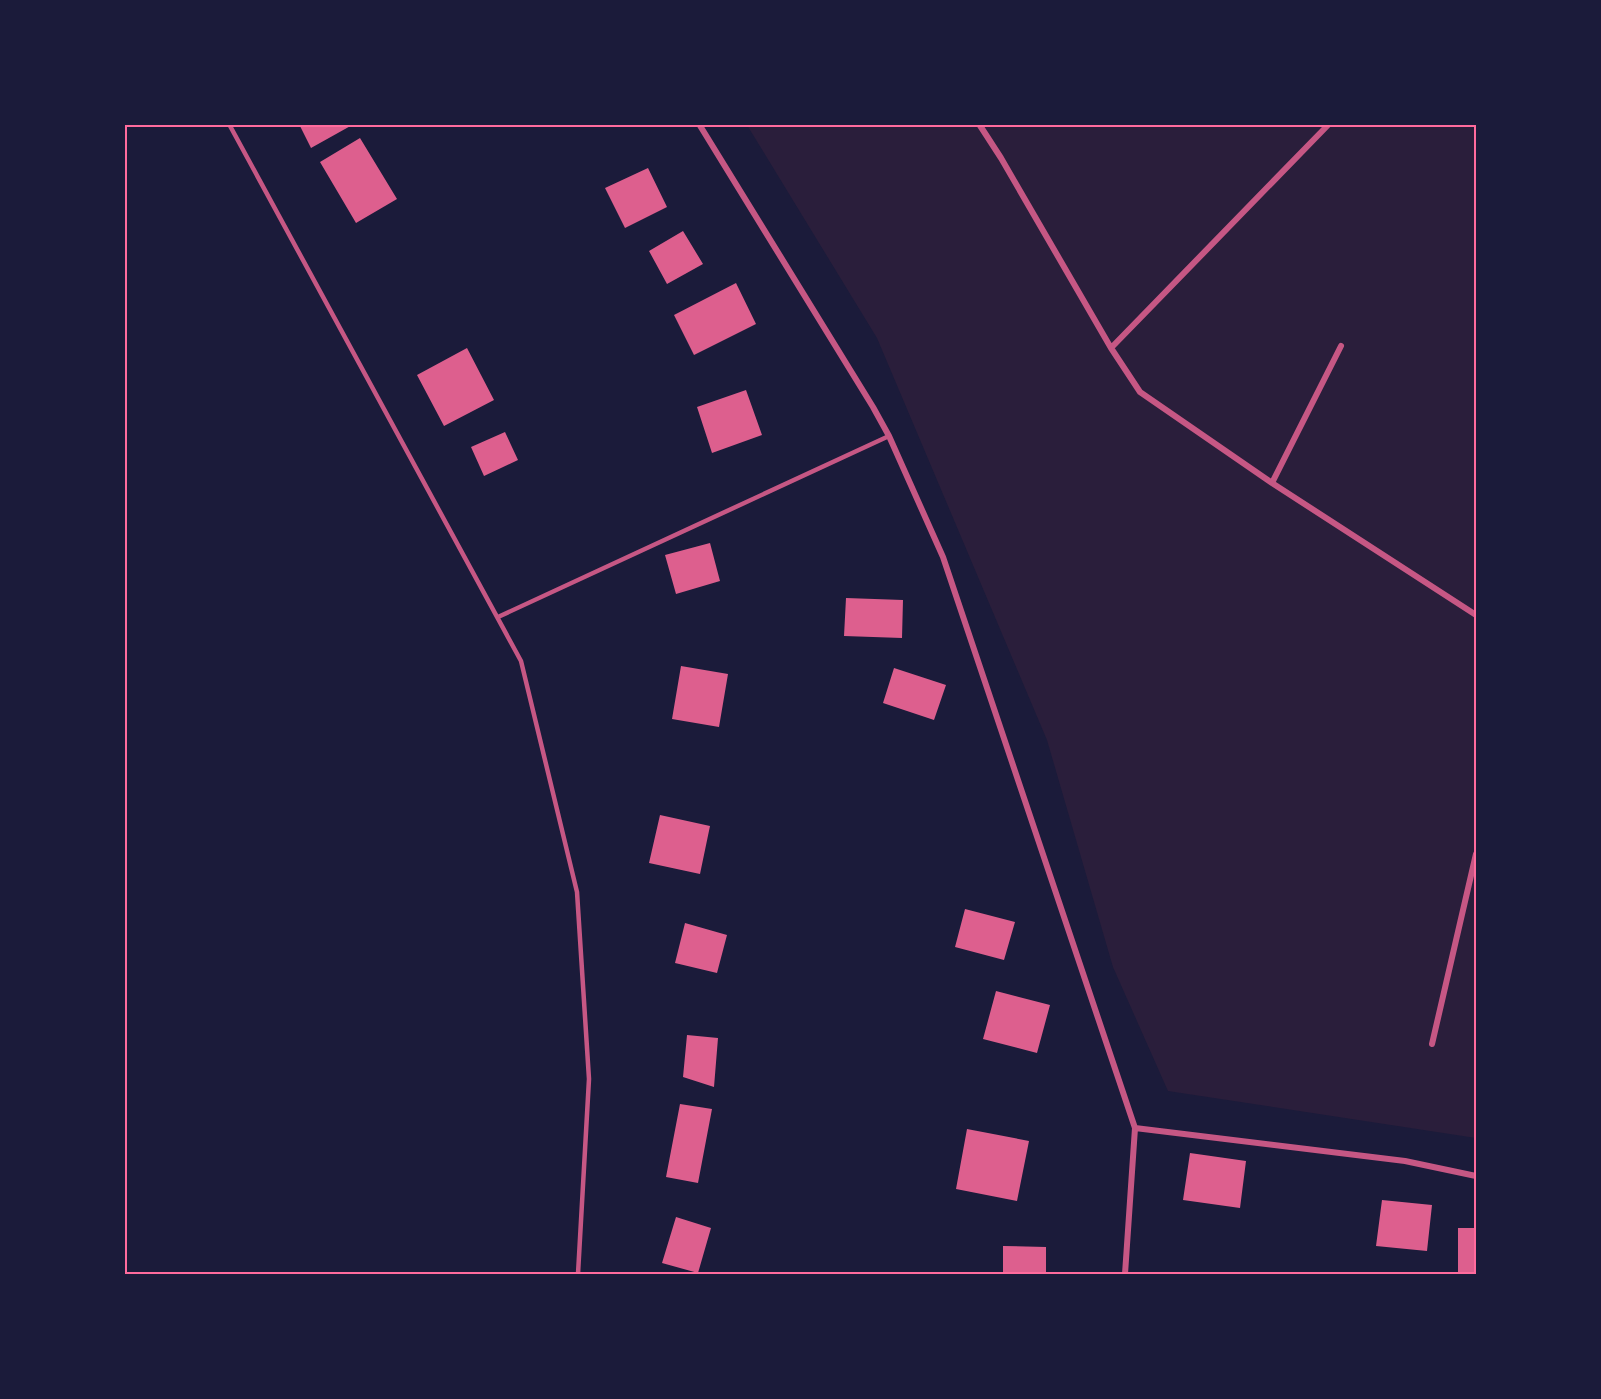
<svg xmlns="http://www.w3.org/2000/svg" width="1601" height="1399" font-family="'Open Sans',sans-serif">
  <style>
    .green { fill: #2a1e3b }
    .building { fill: #dd5f8e }
    .lines { fill: none; stroke-linecap: round; stroke-linejoin: round }
    .service { stroke: #c65784; stroke-width: 4.5 }
    .minor { stroke: #c65784; stroke-width: 6 }
    .neatline { fill: none; stroke: #ff6b9d; stroke-width: 2 }
  </style>
  <rect width="100%" height="100%" fill="#1b1b3a"/>
  <!-- green -->
  <path class="green" d="M747,125H1476V1138L1168,1091L1113,967L1047,740L877,338Z"/>
  <!-- building -->
  <path class="building" d="M299,124H354L311,148Z
    M360,138L397,199L356,223L320,162Z
    M648,168L667,207L625,228L605,188Z
    M683,231L703,264L667,284L649,251Z
    M736,283L756,324L694,355L674,315Z
    M467,348L494,400L444,426L417,375Z
    M746,390L762,435L712,453L697,407Z
    M505,432L518,460L484,476L471,447Z
    M710,543L720,581L676,594L665,555Z
    M846,598L903,600L902,638L844,636Z
    M681,666L728,674L719,727L672,719Z
    M894,668L946,685L934,720L883,703Z
    M660,815L710,826L700,874L649,863Z
    M965,909L1015,922L1004,960L955,947Z
    M685,923L727,935L717,973L675,963Z
    M996,991L1050,1005L1037,1053L983,1039Z
    M687,1035L718,1038L714,1087L683,1077Z
    M680,1104L712,1109L698,1183L666,1177Z
    M967,1129L1029,1141L1017,1201L956,1189Z
    M1190,1153L1246,1161L1240,1208L1183,1200Z
    M1382,1200L1432,1205L1427,1251L1376,1246Z
    M676,1217L711,1228L698,1273L662,1263Z
    M1458,1228H1476V1274H1458Z
    M1003,1246L1046,1247V1274H1003Z"/>
  <g class="lines">
    <!-- service -->
    <path class="service" d="M229,124L521,661L577,892L589,1079L578,1274
      M498,617L889,436"/>
    <!-- minor -->
    <path class="minor" d="M699,124L873,407L889,436L943,557L1135,1128L1125,1274
      M979,124L1001,158L1111,348L1140,392L1272,483L1476,615
      M1111,348L1329,124
      M1272,483L1341,346
      M1432,1044L1476,854
      M1135,1128L1405,1161L1476,1176"/>
  </g>
  <!-- border -->
  <rect width="1601" height="1399" fill="none" stroke="#1b1b3a" stroke-width="252"/>
  <rect x="126" y="126" width="1349" height="1147" class="neatline"/>
</svg>
